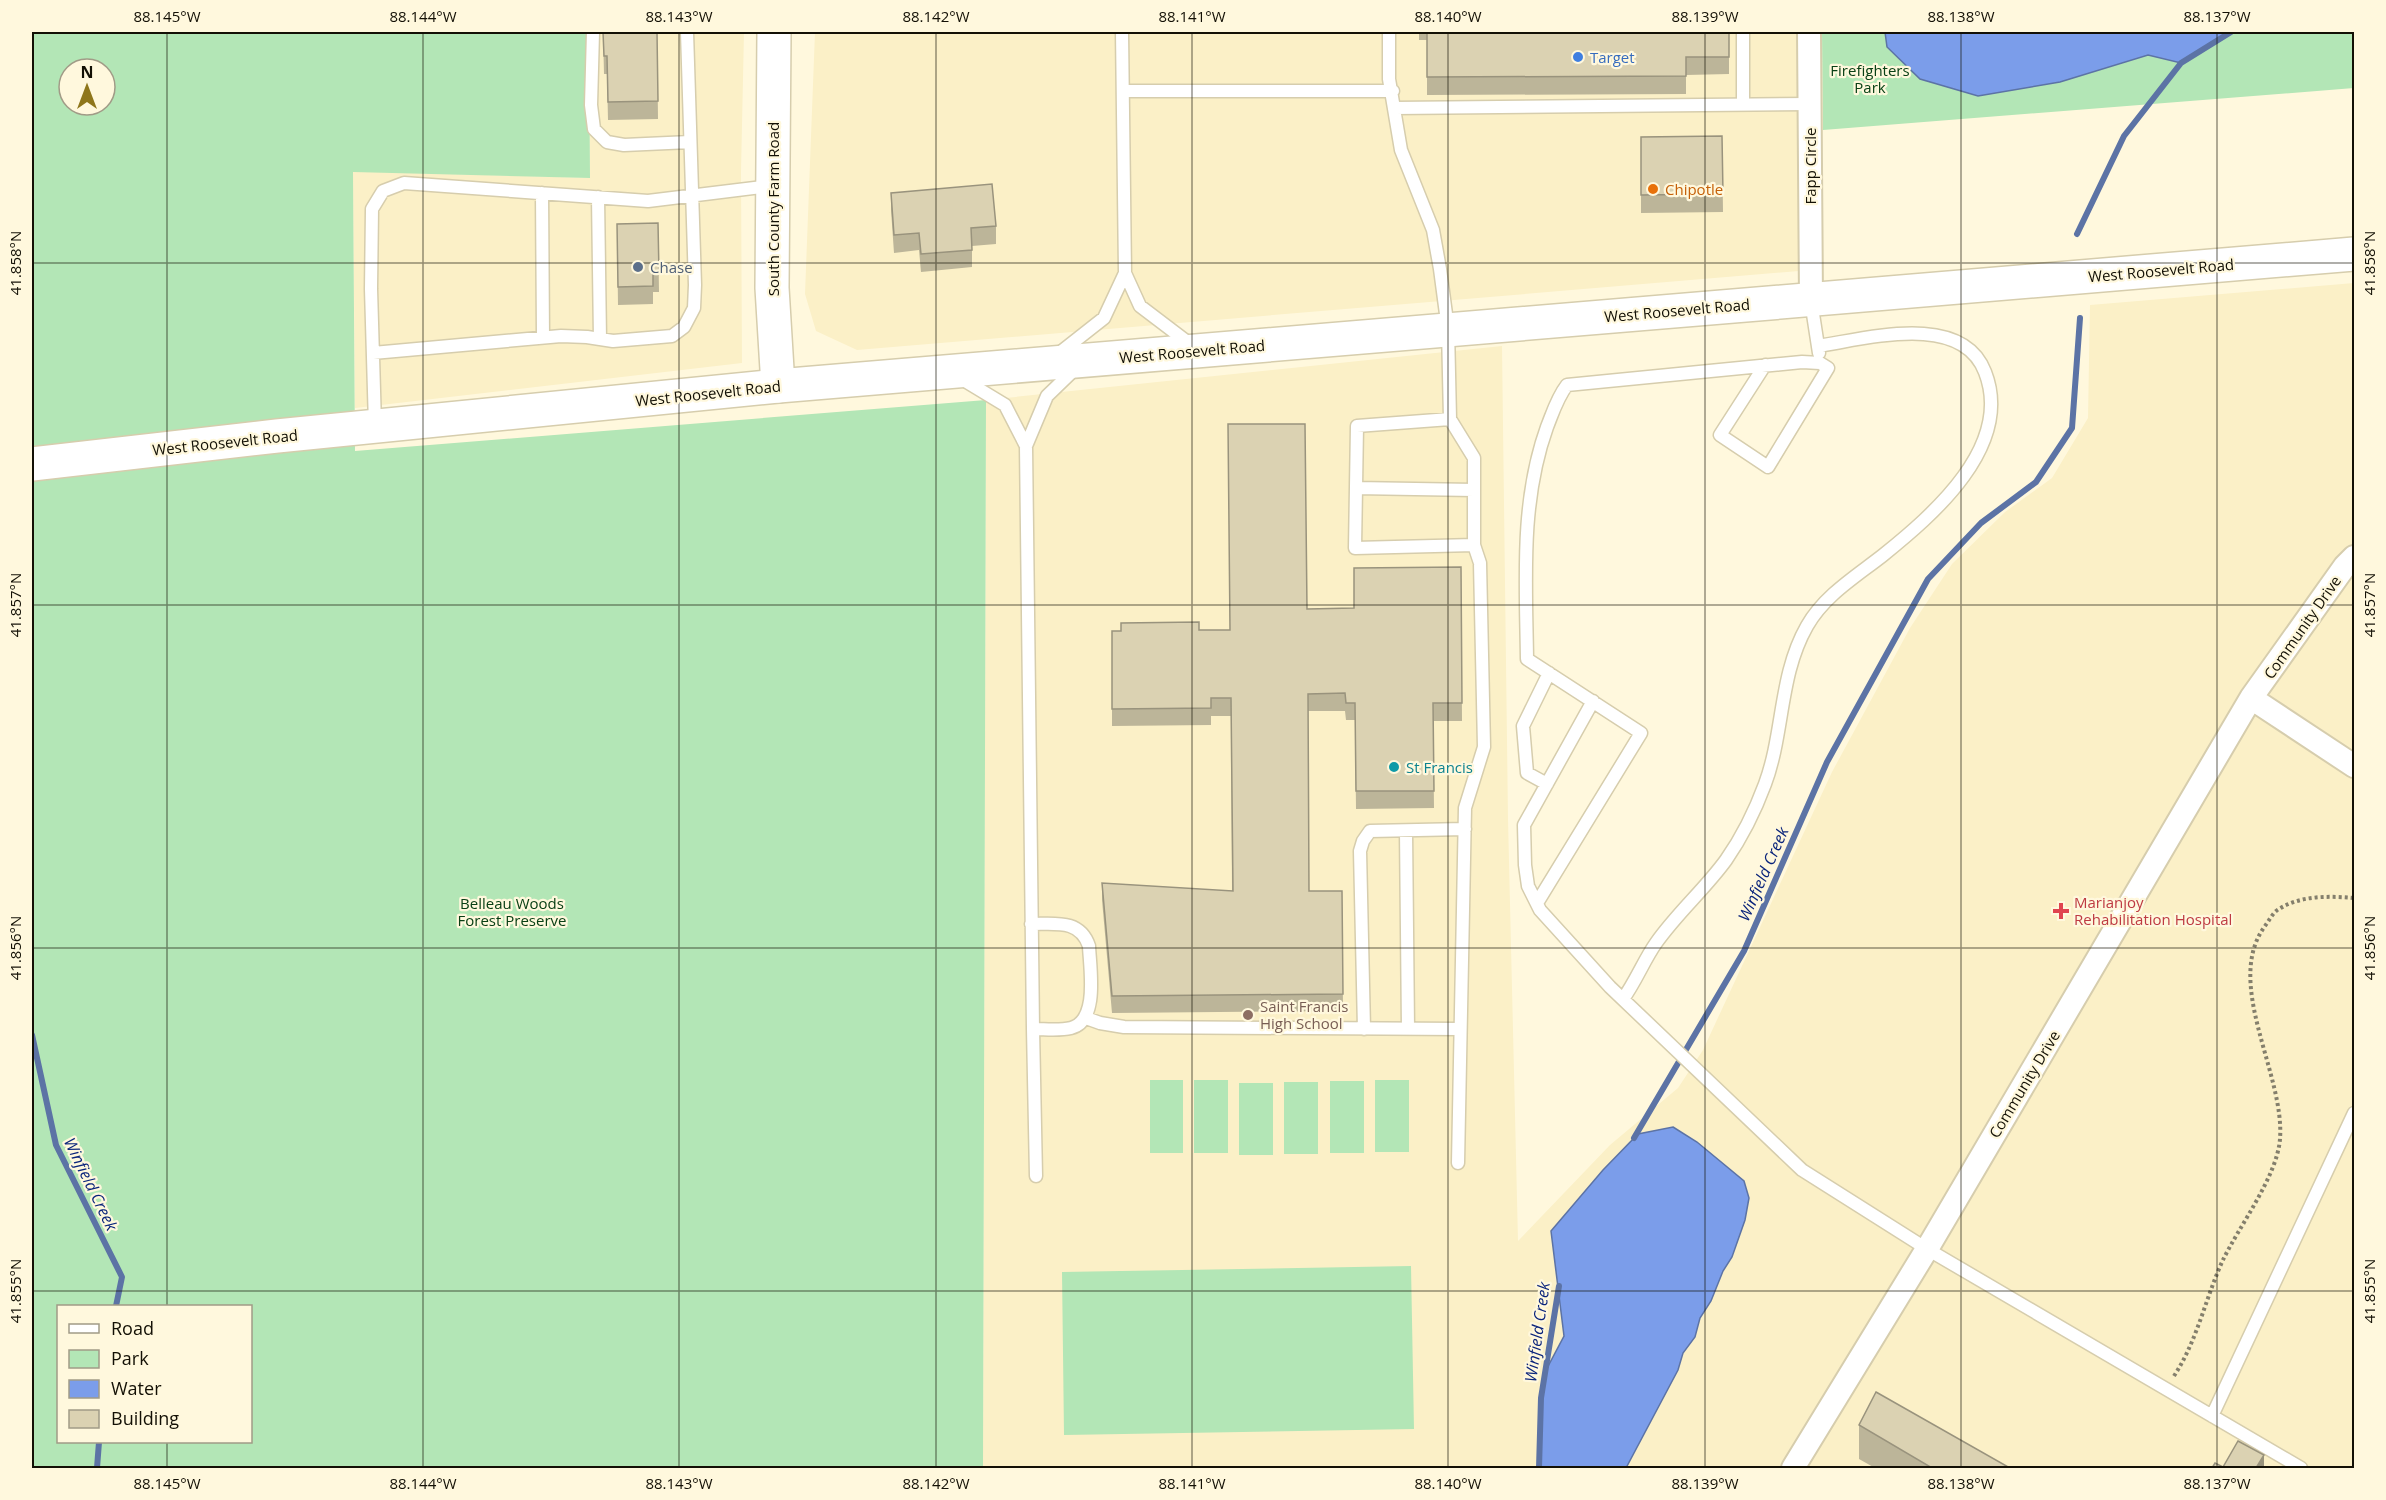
<svg xmlns="http://www.w3.org/2000/svg" width="2386" height="1500" font-family="'Open Sans',sans-serif">
  <style>
    .built { fill: #fbf0c7 }
    .green { fill: #b3e6b6; fill-rule: evenodd }
    .water { fill: #7b9dea; stroke: #5c73a5; stroke-width: 1.5 }
    .lines { fill: none; stroke-linecap: round; stroke-linejoin: round }
    .stream { stroke: #5c73a5; stroke-width: 6 }
    .lane-casing { stroke: #d6cdad; stroke-width: 15 }
    .street-casing { stroke: #d6cdad; stroke-width: 26 }
    .secondary-casing { stroke: #d6cdad; stroke-width: 36 }
    .primary-casing { stroke: #d6cdad; stroke-width: 36 }
    .path { stroke: #847f6c; stroke-width: 4; stroke-dasharray: 3 3; stroke-linecap: butt }
    .lane { stroke: #fff; stroke-width: 12 }
    .street { stroke: #fff; stroke-width: 22 }
    .secondary { stroke: #fff; stroke-width: 33 }
    .primary { stroke: #fff; stroke-width: 33 }
    .wall { fill: #bcb599 }
    .shaded-wall { fill: #99937d }
    .building { fill: #dbd2b2; stroke: #99937d; stroke-width: 1.5 }
    .ticks { fill: none; stroke: #131005; stroke-width: 1.5; stroke-opacity: 0.45 }
    .shop-dot { fill: #3f7fe0; stroke: #fff8dd; stroke-width: 2 }
    .food-dot { fill: #e8710a; stroke: #fff8dd; stroke-width: 2 }
    .service-dot { fill: #5c6f8a; stroke: #fff8dd; stroke-width: 2 }
    .culture-dot { fill: #0f9aa8; stroke: #fff8dd; stroke-width: 2 }
    .health-dot { fill: #e0444e; stroke: #fff8dd; stroke-width: 2 }
    .education-dot { fill: #8d6e63; stroke: #fff8dd; stroke-width: 2 }
    .labels { text-anchor: middle; dominant-baseline: central; stroke-width: 4.5; stroke-linejoin: round; paint-order: stroke }
    .shop-label { font-size: 15px; fill: #366cbe; stroke: #fff8dd; text-anchor: start }
    .park-label { font-size: 15px; fill: #094015; stroke: #fff8dd }
    .street-label { font-size: 15px; fill: #131005; stroke: #fff8dd }
    .food-label { font-size: 15px; fill: #c56008; stroke: #fff8dd; text-anchor: start }
    .service-label { font-size: 15px; fill: #4e5e75; stroke: #fff8dd; text-anchor: start }
    .culture-label { font-size: 15px; fill: #0d838f; stroke: #fff8dd; text-anchor: start }
    .health-label { font-size: 15px; fill: #be3a42; stroke: #fff8dd; text-anchor: start }
    .education-label { font-size: 15px; fill: #785e54; stroke: #fff8dd; text-anchor: start }
    .water-label { font-size: 16px; font-style: italic; fill: #0a247b; stroke: #fff8dd }
    .neatline { fill: none; stroke: #131005; stroke-width: 2 }
    .ticks-label { font-size: 15px; text-anchor: middle; fill: #131005 }
  </style>
  <rect width="100%" height="100%" fill="#fff8dd"/>
  <!-- built -->
  <path class="built" d="M589,32H744L741,172L742,363L355,408L353,171L590,178Z
    M815,32H1822L1823,269L857,350L816,331L805,294Z
    M2354,283V1468H983L986,400L1502,346L1508,819L1518,1241L1610,1145L1678,1088L1703,1050L1832,772L1910,628L1952,564L2005,512L2052,478L2088,418L2090,305Z"/>
  <!-- green -->
  <path class="green" d="M32,32H589L590,178L353,172L355,451L986,400L983,1468H32ZM69,69H105V105H69ZM58,1306H250V1442H58Z
    M1822,32H2354V88L1823,130Z
    M1150,1080H1183V1153H1150Z
    M1194,1080H1228V1153H1194Z
    M1375,1080H1409V1152H1375Z
    M1330,1081H1364V1153H1330Z
    M1284,1082H1318V1154H1284Z
    M1239,1083H1273V1155H1239Z
    M1411,1266L1414,1429L1064,1435L1062,1272Z"/>
  <!-- water -->
  <path class="water" d="M1885,32H2231L2181,63L2148,55L2060,82L1978,96L1920,79L1887,47Z
    M1673,1127L1697,1142L1744,1181L1749,1198L1745,1220L1732,1257L1723,1271L1711,1301L1700,1318L1695,1337L1683,1353L1678,1370L1626,1468H1539L1541,1398L1545,1372L1564,1336L1551,1231L1603,1170L1638,1134Z"/>
  <g class="lines">
    <!-- stream -->
    <path class="stream" d="M2077,234L2124,136L2181,63L2231,32
      M32,1035L56,1145L122,1277L116,1306
      M1634,1138L1744,951L1827,762L1928,579L1981,523L2036,482L2072,428L2080,318
      M97,1468L99,1442
      M1539,1468L1541,1398L1559,1286"/>
    <defs>
      <path id="lane" d="M593,32L591,105L594,129L607,142L624,145L690,142
        M1122,32L1125,273
        M1389,32V79L1401,150L1433,230L1440,269L1448,329L1450,419L1474,458V545L1480,563L1484,747L1465,808L1458,1163
        M1743,32V104
        M1123,91H1393
        M1394,108L1810,104
        M542,193L543,337
        M598,197L600,339
        M1811,301L1819,353
        M373,353L561,336L587,337L613,341L672,336L684,327L694,308L695,285L687,32
        M1057,355L1104,318L1125,273L1140,306L1190,344
        M962,379L1005,405L1026,446L1047,396L1077,367
        M1450,419L1357,426L1355,548L1474,545
        M375,425L371,289L372,209L383,191L404,183L648,201L770,186
        M1026,446L1033,1029L1036,1176
        M1356,488L1474,490
        M1593,701L1524,825L1525,865L1528,886L1540,910L1610,987L1802,1170L1927,1249L2301,1468
        M1547,784L1527,773L1523,726L1549,673
        M1406,831L1408,1029
        M1537,903L1641,733L1527,659C1526,581 1520,502 1547,427C1553,412 1557,398 1567,385L1802,362L1820,363L1828,368L1768,467L1720,435L1765,365
        M1031,924C1055,924 1080,919 1089,946C1090,969 1099,1021 1071,1028C1059,1031 1045,1029 1033,1029
        M1623,999C1636,981 1644,960 1656,943C1677,913 1705,889 1726,860C1742,837 1755,811 1765,784C1784,733 1779,675 1807,626C1824,596 1855,577 1882,556C1933,515 2014,446 1985,372C1962,311 1865,339 1818,346
        M1086,1018L1100,1023L1124,1027L1460,1029
        M1364,1029L1360,851L1363,841L1370,831L1465,829
        M2212,1416L2354,1113"/>
      <path id="street" d="M1809,32L1811,300
        M2251,698L2345,566L2354,557
        M1793,1468L1927,1249L2251,698L2354,766"/>
      <path id="secondary" d="M774,32L772,288L778,386"/>
      <path id="primary" d="M32,464L277,436L778,386L2354,254"/>
    </defs>
    <!-- lane casing -->
    <use href="#lane" class="lane-casing"/>
    <!-- street casing -->
    <use href="#street" class="street-casing"/>
    <!-- secondary casing -->
    <use href="#secondary" class="secondary-casing"/>
    <!-- primary casing -->
    <use href="#primary" class="primary-casing"/>
    <!-- path -->
    <path class="path" d="M2174,1376C2197,1341 2205,1300 2222,1262C2239,1226 2277,1177 2280,1139C2285,1074 2223,983 2265,926C2269,921 2273,912 2279,909C2301,895 2330,896 2354,898"/>
    <!-- lane -->
    <use href="#lane" class="lane"/>
    <!-- street -->
    <use href="#street" class="street"/>
    <!-- secondary -->
    <use href="#secondary" class="secondary"/>
    <!-- primary -->
    <use href="#primary" class="primary"/>
  </g>
  <!-- wall -->
  <path class="wall" d="M603,32H657L658,119L608,120L607,74H604Z
    M1419,32H1729V74L1686,75V94L1427,95V40H1419Z
    M1722,136L1723,212L1641,213V137Z
    M891,193L996,226V244L972,246V267L921,272L919,250L894,253L891,210Z
    M658,223L659,292H653V304L618,305L617,224Z
    M1461,567L1462,721H1433L1434,808L1356,809L1355,720H1346L1345,711H1308L1309,891H1342L1343,1011L1112,1013L1102,900V883L1232,891L1231,716H1211V725L1112,726V649L1199,630H1230L1307,609L1354,608Z
    M1859,1425L2010,1468H1875L1859,1459Z"/>
  <!-- shaded-wall -->
  <path class="shaded-wall" d="M2264,1455V1468H2256Z"/>
  <!-- building -->
  <path class="building" d="M603,32H657L658,101L608,102L607,56H604Z
    M1427,32H1729V57H1686V76L1427,77Z
    M1722,136L1723,194L1641,195V137Z
    M992,184L996,226L971,228L972,250L921,254L919,233L894,235L891,193Z
    M658,223L659,274H653V286L618,287L617,224Z
    M1228,424H1305L1307,609L1354,608V568L1461,567L1462,703H1433L1434,791H1356L1355,703H1346L1345,693L1308,694L1309,891H1342L1343,994L1112,996L1102,883L1233,891L1231,698H1211V708L1112,709V631H1121V623L1199,622V630H1230Z
    M1876,1392L2010,1468H1932L1859,1425Z
    M2238,1441L2264,1455L2256,1468H2212L2215,1463L2223,1467Z"/>
  <!-- ticks -->
  <path class="ticks" d="M167,32V1306M423,32V1468M679,32V1468M936,32V1468M1192,32V1468M1448,32V1468M1705,32V1468M1961,32V1468M2217,32V1468M32,263H2354M32,605H2354M32,948H2354M32,1291H2354M167,1442V1468"/>
  <!-- markers -->
  <circle class="shop-dot" cx="1578" cy="57" r="6"/>
  <circle class="food-dot" cx="1653" cy="189" r="6"/>
  <circle class="service-dot" cx="638" cy="267" r="6"/>
  <circle class="culture-dot" cx="1394" cy="767" r="6"/>
  <path class="health-dot" d="M2058 902h6v6h6v6h-6v6h-6v-6h-6v-6h6z"/>
  <circle class="education-dot" cx="1248" cy="1015" r="6"/>
  <g class="labels">
    <!-- shop labels -->
    <g class="shop-label">
      <text x="1590" y="57">Target</text>
    </g>
    <!-- park labels -->
    <g class="park-label">
      <text x="1870" y="70">Firefighters<tspan x="1870" dy="17">Park</tspan></text>
      <text x="512" y="903">Belleau Woods<tspan x="512" dy="17">Forest Preserve</tspan></text>
    </g>
    <!-- street labels -->
    <g class="street-label">
      <text transform="translate(1810 166) rotate(-90)">Fapp Circle</text>
      <text transform="translate(773 209) rotate(-90)">South County Farm Road</text>
      <text transform="translate(2161 270) rotate(-5)">West Roosevelt Road</text>
      <text transform="translate(1677 310) rotate(-5)">West Roosevelt Road</text>
      <text transform="translate(1192 351) rotate(-5)">West Roosevelt Road</text>
      <text transform="translate(708 393) rotate(-6)">West Roosevelt Road</text>
      <text transform="translate(225 442) rotate(-6)">West Roosevelt Road</text>
      <text transform="translate(2302 627) rotate(-55)">Community Drive</text>
      <text transform="translate(2024 1084) rotate(-59)">Community Drive</text>
    </g>
    <!-- food labels -->
    <g class="food-label">
      <text x="1665" y="189">Chipotle</text>
    </g>
    <!-- service labels -->
    <g class="service-label">
      <text x="650" y="267">Chase</text>
    </g>
    <!-- culture labels -->
    <g class="culture-label">
      <text x="1406" y="767">St Francis</text>
    </g>
    <!-- health labels -->
    <g class="health-label">
      <text x="2074" y="902">Marianjoy<tspan x="2074" dy="17">Rehabilitation Hospital</tspan></text>
    </g>
    <!-- education labels -->
    <g class="education-label">
      <text x="1260" y="1006">Saint Francis<tspan x="1260" dy="17">High School</tspan></text>
    </g>
    <!-- water labels -->
    <g class="water-label">
      <text transform="translate(1763 874) rotate(-66)">Winfield Creek</text>
      <text transform="translate(91 1184) rotate(64)">Winfield Creek</text>
      <text transform="translate(1537 1332) rotate(-82)">Winfield Creek</text>
    </g>
  </g>
  <!-- border -->
  <rect width="2386" height="1500" fill="none" stroke="#fff8dd" stroke-width="66"/>
  <!-- legend -->
  <rect x="57" y="1305" width="195" height="138" fill="#fff8dd" stroke="#a19b87" stroke-width="1.5"/>
  <rect x="69" y="1324" width="30" height="9" fill="#ffffff" stroke="#a19b87" stroke-width="1.5"/>
  <text x="111" y="1335" font-size="18" fill="#131005">Road</text>
  <rect x="69" y="1350" width="30" height="18" fill="#b3e6b6" stroke="#a19b87" stroke-width="1.5"/>
  <text x="111" y="1365" font-size="18" fill="#131005">Park</text>
  <rect x="69" y="1380" width="30" height="18" fill="#7b9dea" stroke="#a19b87" stroke-width="1.5"/>
  <text x="111" y="1395" font-size="18" fill="#131005">Water</text>
  <rect x="69" y="1410" width="30" height="18" fill="#dbd2b2" stroke="#a19b87" stroke-width="1.5"/>
  <text x="111" y="1425" font-size="18" fill="#131005">Building</text>
  <!-- north arrow -->
  <g transform="translate(87 87)"><circle r="28" fill="#fff8dd" stroke="#a19b87" stroke-width="1.5"/>
  <path d="M0-4.5L10 22L0 15L-10 22Z" fill="#8e761b"/>
  <text y="-9" font-size="16" font-weight="bold" text-anchor="middle" fill="#131005">N</text>
  </g>
  <rect x="33" y="33" width="2320" height="1434" class="neatline"/>
  <g class="ticks-label">
    <text x="167" y="22">88.145°W</text>
    <text x="423" y="22">88.144°W</text>
    <text x="679" y="22">88.143°W</text>
    <text x="936" y="22">88.142°W</text>
    <text x="1192" y="22">88.141°W</text>
    <text x="1448" y="22">88.140°W</text>
    <text x="1705" y="22">88.139°W</text>
    <text x="1961" y="22">88.138°W</text>
    <text x="2217" y="22">88.137°W</text>
    <text transform="translate(16 263) rotate(-90)" y="5">41.858°N</text>
    <text transform="translate(2370 263) rotate(-90)" y="5">41.858°N</text>
    <text transform="translate(16 605) rotate(-90)" y="5">41.857°N</text>
    <text transform="translate(2370 605) rotate(-90)" y="5">41.857°N</text>
    <text transform="translate(16 948) rotate(-90)" y="5">41.856°N</text>
    <text transform="translate(2370 948) rotate(-90)" y="5">41.856°N</text>
    <text transform="translate(16 1291) rotate(-90)" y="5">41.855°N</text>
    <text transform="translate(2370 1291) rotate(-90)" y="5">41.855°N</text>
    <text x="167" y="1489">88.145°W</text>
    <text x="423" y="1489">88.144°W</text>
    <text x="679" y="1489">88.143°W</text>
    <text x="936" y="1489">88.142°W</text>
    <text x="1192" y="1489">88.141°W</text>
    <text x="1448" y="1489">88.140°W</text>
    <text x="1705" y="1489">88.139°W</text>
    <text x="1961" y="1489">88.138°W</text>
    <text x="2217" y="1489">88.137°W</text>
  </g>
</svg>
